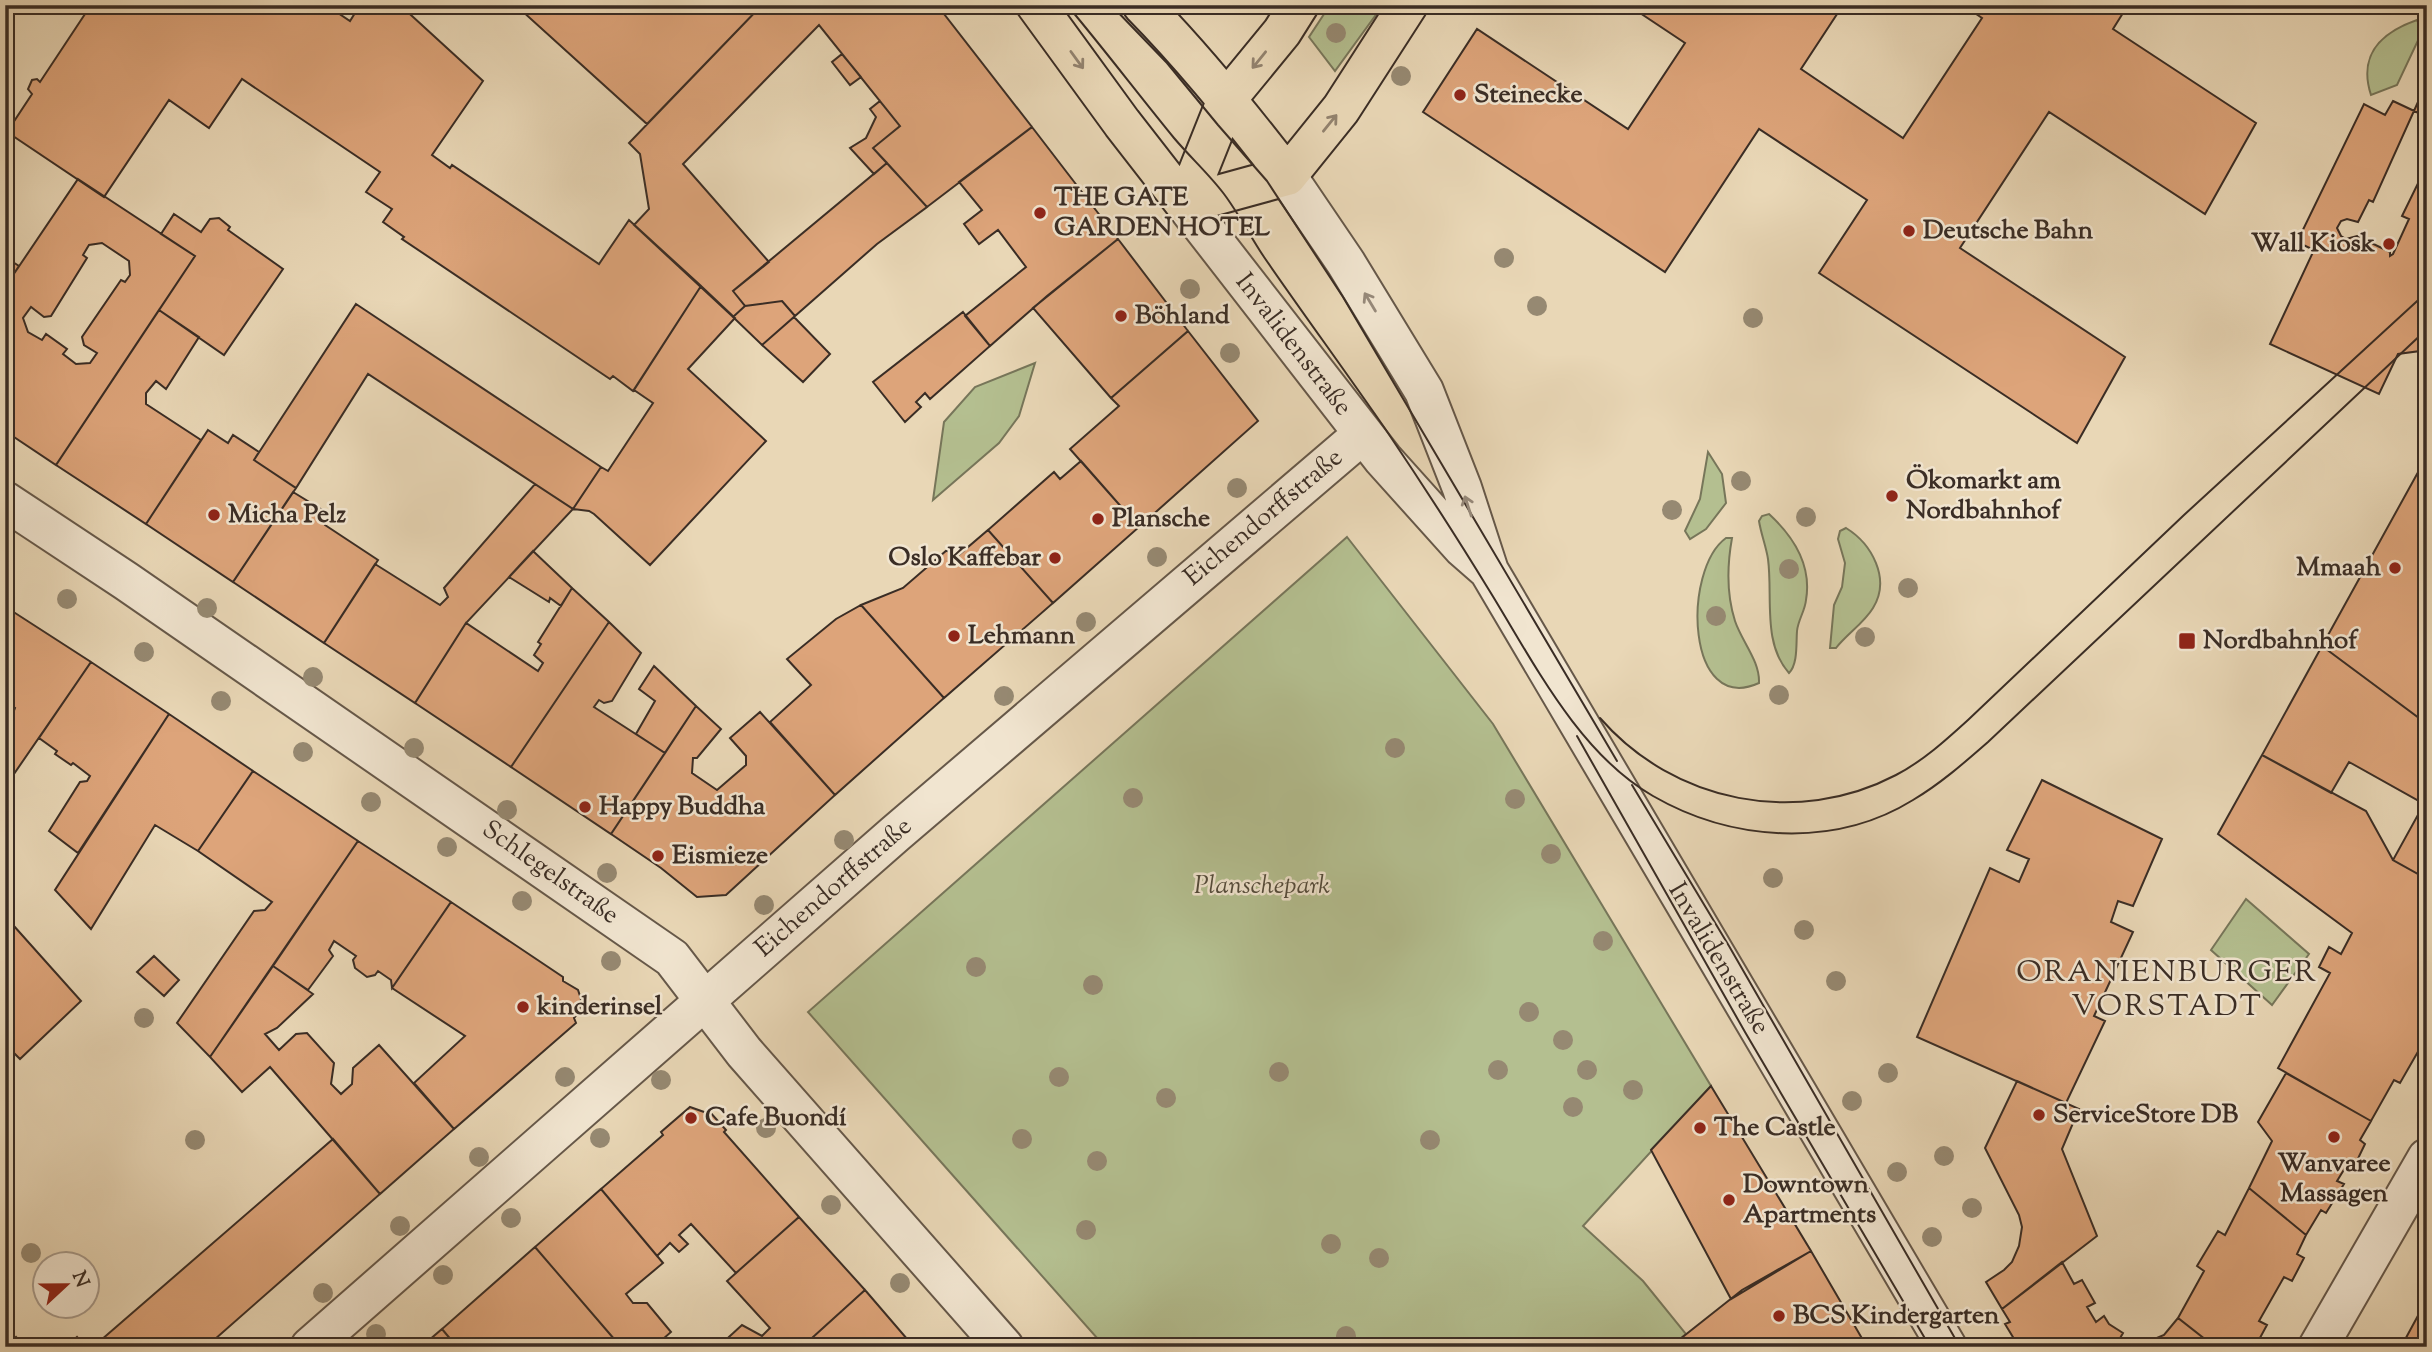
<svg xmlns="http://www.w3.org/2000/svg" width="2432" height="1352" font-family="'Sorts Mill Goudy',serif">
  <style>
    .green { fill: #b4bf90; stroke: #77765a; stroke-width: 2 }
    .building { fill: #dda47a; stroke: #3a2d25; stroke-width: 2; fill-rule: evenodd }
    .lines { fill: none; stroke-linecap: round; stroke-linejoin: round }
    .minor-casing { stroke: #665849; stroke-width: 42 }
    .major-casing { stroke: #3a2d25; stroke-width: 42 }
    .minor { stroke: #f1e5d0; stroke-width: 38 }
    .major { stroke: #e9d7b6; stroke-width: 38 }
    .tram { stroke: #3a2d25; stroke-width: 2 }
    .tree { fill: #968972 }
    .oneway { stroke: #92826e }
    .oneway2 { stroke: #96897a }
    .poi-dot { fill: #8f2418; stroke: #f1e5d0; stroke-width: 2.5 }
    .labels { text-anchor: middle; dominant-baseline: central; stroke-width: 5; stroke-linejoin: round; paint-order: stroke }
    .poi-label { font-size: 26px; font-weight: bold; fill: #3a2d25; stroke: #f1e5d0; text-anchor: start }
    .street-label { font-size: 26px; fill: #3a2d25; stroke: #f1e5d0 }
    .park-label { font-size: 26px; font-style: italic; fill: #524a3a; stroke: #f1e5d0 }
    .quarter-label { font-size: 30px; letter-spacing: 2px; fill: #3a2d25; stroke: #f1e5d0 }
  </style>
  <rect width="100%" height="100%" fill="#e9d7b6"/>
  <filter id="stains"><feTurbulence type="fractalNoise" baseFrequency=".00286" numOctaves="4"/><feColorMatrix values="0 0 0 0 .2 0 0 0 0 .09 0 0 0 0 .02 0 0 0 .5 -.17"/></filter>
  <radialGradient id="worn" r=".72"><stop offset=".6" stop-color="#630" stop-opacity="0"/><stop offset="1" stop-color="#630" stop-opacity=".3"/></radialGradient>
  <!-- green -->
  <path class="green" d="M1330,5H1383L1335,71L1309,37Z
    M2417,20L2422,32L2397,85L2371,95C2358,55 2380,33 2417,20Z
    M1035,363L1019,416L999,443L933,500L944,422L975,387Z
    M1708,452L1722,474L1726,503L1706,529L1690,539L1685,531L1700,499Z
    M1769,514C1794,537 1812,565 1806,600C1805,611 1798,620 1797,631C1796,644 1798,664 1789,673C1762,643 1773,596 1768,559C1766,546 1761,534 1759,521L1762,516Z
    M1846,528C1872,544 1891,579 1873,608C1864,623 1847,634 1836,648H1830L1834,605L1842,587L1845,563L1838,539L1840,531Z
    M1347,537L1493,724L1711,1086L1583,1226L1643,1281L1686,1334L1670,1347H1105L808,1012Z
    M1726,538H1732C1727,566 1726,593 1735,621C1742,642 1760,661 1759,683C1686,716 1682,570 1726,538Z
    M2246,899L2309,954L2272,1005L2211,950Z"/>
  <!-- building -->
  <path class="building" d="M91,5H326L350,21L360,5H400L483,81L432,155L450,168L452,165L599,264L629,220L701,286L633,391L613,376L610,379L402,239L404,237L383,222L392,209L366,192L380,172L242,79L209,128L169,100L104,197L7,132L32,94L28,89L32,80L37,79L40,82Z
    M526,5H762L647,124L521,10Z
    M762,5H937L1032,127L927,207L873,148L900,126L819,25L683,164L769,262L733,291L745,306L733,317L634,225L649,209L640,154L629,143Z
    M1628,5H1843L1801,69L1903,138L1982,18L1963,5H2128L2113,29L2256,123L2205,214L2049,112L1960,248L2125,357L2077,443L1819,273L1867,200L1759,129L1665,272L1423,112L1477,29L1628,129L1685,43Z
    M842,54L861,77L850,85L832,62Z
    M2427,82V165L2402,216L2409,219L2393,254L2390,256V252L2357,236L2346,239L2341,236L2337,228L2341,221L2347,219L2358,222L2369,200L2373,202Z
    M880,101L900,126L873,148L887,163L874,174L850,148L866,138L876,117L870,109Z
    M2393,101L2427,117V336L2420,351L2398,354L2379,394L2270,344L2314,250L2297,242L2364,104L2385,115Z
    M1032,127L1118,239L1047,296L990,346L965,316L1026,267L998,230L979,244L964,224L982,210L959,182Z
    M887,163L927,207L877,244L795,316L782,301L745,306L733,291Z
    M78,179L195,256L56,465L5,431V287ZM102,243L129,261L130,275L125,282L121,280L82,337L84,345L97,353L90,363L76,364L63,354L67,349L46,334L42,340L28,332L23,318L31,307L44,317L51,316L87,258L83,255L89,245Z
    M174,214L201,232L210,219L219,218L230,227L228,230L283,269L224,355L159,310L195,256L161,234Z
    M1118,239L1188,331L1111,398L1033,308Z
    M5,257L19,266L5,287Z
    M701,286L735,318L688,369L766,441L650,565L594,514L589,511L573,509L601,467L608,471L653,403L634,390Z
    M782,301L795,316L762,345L733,317L745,306Z
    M356,304L601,467L573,509L368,374L296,488L254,460Z
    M159,310L199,337L166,389L156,381L146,393V404L201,440L146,524L56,465Z
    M963,312L990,346L930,399L925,393L916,402L921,407L905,422L873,382Z
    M794,317L830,354L803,382L762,345Z
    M1188,331L1258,421L1139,527L1070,449L1119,406L1111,398Z
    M208,430L228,443L233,435L259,452L254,460L296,488L233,582L146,524Z
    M2427,456V724L2322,646Z
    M1081,461L1139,527L1053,603L988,530L1054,472L1060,479Z
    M535,484L573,509L466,623L415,703L324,643L375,564L440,605L448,597L444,588Z
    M293,492L324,511L325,525L378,560L324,643L233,582Z
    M988,530L1053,603L944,698L861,605L903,588L947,550L954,559Z
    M533,551L572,588L561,606L550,598L549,602L509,577Z
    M572,588L609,622L511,767L415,703L466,623L538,671L543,663L534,655L541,644L538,642Z
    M861,605L944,698L835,795L770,722L811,685L787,659L836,619Z
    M12,611L91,662L5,787V718L12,716L15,708L5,702V621Z
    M609,622L641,653L612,701L604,703L599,700L594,707L665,753L611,834L511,767Z
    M2322,646L2427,724V879L2393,860L2424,804L2349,762L2331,793L2262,755Z
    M91,662L169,714L78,853L49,831L80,782L87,781L90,776L73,763L71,765L55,754L57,751L39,738Z
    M654,666L696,706L665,753L636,734L655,701L639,689Z
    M696,706L721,729L697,758H693L692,773L717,790L746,765V756L730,738L760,712L835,795L726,895L697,897L661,868L611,834Z
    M169,714L253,771L198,851L155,825L91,929L55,890Z
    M2262,755L2366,811L2393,860L2427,879V1021L2422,1030L2427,1033V1036L2400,1083L2394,1080L2371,1121L2278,1068L2330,973L2319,967L2329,947L2341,954L2352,933L2218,834Z
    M253,771L358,841L210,1057L177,1023L254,911L265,910L272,902L198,851Z
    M2042,780L2162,839L2133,906L2118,901L2111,922L2133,932L2094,1016L2105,1021L2066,1103L1917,1037L1990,868L2019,882L2029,859L2007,850Z
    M358,841L451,902L392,988L391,980L378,971L375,975L367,977L355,968L353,960L356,956L334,941L329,950L333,956L308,990L273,966Z
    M451,902L563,977V981L578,990L581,999L579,1012L574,1018L576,1023L454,1129L414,1083L465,1036L392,988Z
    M5,916L81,1001L20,1059L5,1044Z
    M154,956L179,980L164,996L137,972Z
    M273,966L313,994L277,1028L265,1034L279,1050L296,1034L307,1033L334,1063L331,1084L341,1094L352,1084L353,1068L379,1045L454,1129L380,1194L270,1067L242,1092L210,1057Z
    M2286,1073L2371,1121L2360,1140L2365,1144L2352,1171L2345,1168L2337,1181L2344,1184L2326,1213L2321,1210L2306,1235L2249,1188L2272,1141L2258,1122Z
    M2017,1081L2079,1109L2062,1149L2097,1236L2002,1309L1986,1282L2004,1270L2012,1262L2019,1246L2022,1227L2019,1215L1985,1148Z
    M1711,1086L1811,1251L1731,1299L1651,1150Z
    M690,1107L707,1113L709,1111L726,1130L724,1132L799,1217L736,1273L691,1224L679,1235L688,1244L679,1252L670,1243L657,1256L601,1189L663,1135L661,1132Z
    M333,1139L380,1194L206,1347H93Z
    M2249,1188L2306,1235L2297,1254L2304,1258L2292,1281L2284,1277L2259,1321L2267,1325L2255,1347L2246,1344L2245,1347H2215L2178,1318L2204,1271L2197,1266L2218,1231L2225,1235Z
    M601,1189L663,1263L626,1294L633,1303H647L671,1332L654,1347H621L535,1247Z
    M799,1217L865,1290L802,1347H718L742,1325L762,1336L770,1328L727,1281Z
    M535,1247L621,1347L571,1345L569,1347H457L442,1329Z
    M1811,1251L1867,1347H1670L1742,1290Z
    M2062,1262L2074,1284L2082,1280L2095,1303L2087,1307L2096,1322L2104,1316L2109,1324L2123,1333L2119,1340L2131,1344L2145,1343L2164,1335L2178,1318L2215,1347H2019L2005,1324L2010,1322L2002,1309Z
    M865,1290L914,1347H802Z
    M2427,1299V1347H2401Z
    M442,1329L457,1347H421Z
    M16,1337L25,1347H5L8,1344Z
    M77,1337L86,1347H66Z"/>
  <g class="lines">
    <defs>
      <path id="minor" d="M1287,176L1346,263L1424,391L1462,488L1489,571L1947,1347
        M1185,204L1383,459L1463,548L1487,569
        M5,501L126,581L672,958L744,1052L1004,1347
        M310,1347L895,834L1363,434
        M2318,1347L2427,1158"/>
      <path id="major" d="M1036,5L1122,123L1185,204
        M1142,5C1195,59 1241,116 1287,176
        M1185,204L1287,176L1341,109L1408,5
        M1185,204L1227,99L1282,32L1299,5"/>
    </defs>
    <!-- minor casing -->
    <use href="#minor" class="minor-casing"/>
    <!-- major casing -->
    <use href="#major" class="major-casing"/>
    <!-- minor -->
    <use href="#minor" class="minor"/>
    <!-- major -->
    <use href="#major" class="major"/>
    <!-- tram -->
    <path class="tram" d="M1067,5C1104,49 1138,94 1174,138C1190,157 1209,174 1224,194C1239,214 1250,236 1264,257C1304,315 1346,372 1386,430C1421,482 1456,536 1489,590C1533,661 1578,753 1653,796C1731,841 1834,849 1913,800C1940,784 1964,763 1988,742L2427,329
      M1111,5L1167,63L1218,125L1267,181L1343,297L1617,761
      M1600,718C1674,803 1797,827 1896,775C1923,761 1946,740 1968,720L2184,515L2427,292
      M1577,736L1745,1032L1930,1347
      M1632,785L1729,946L1960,1347"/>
  </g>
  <!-- trees -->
  <g class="tree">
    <circle cx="1336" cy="33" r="10"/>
    <circle cx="1401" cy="76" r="10"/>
    <circle cx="1504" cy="258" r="10"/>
    <circle cx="1190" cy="289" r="10"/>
    <circle cx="1537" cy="306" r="10"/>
    <circle cx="1753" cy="318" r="10"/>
    <circle cx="1230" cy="353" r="10"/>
    <circle cx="1741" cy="481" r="10"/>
    <circle cx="1237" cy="488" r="10"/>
    <circle cx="1672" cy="510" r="10"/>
    <circle cx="1806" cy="517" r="10"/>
    <circle cx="1157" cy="557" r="10"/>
    <circle cx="1789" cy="569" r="10"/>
    <circle cx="1908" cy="588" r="10"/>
    <circle cx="67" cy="599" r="10"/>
    <circle cx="207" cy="608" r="10"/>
    <circle cx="1716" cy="616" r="10"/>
    <circle cx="1086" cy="622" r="10"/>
    <circle cx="1865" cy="637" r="10"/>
    <circle cx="144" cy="652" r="10"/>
    <circle cx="313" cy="677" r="10"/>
    <circle cx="1779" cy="695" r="10"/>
    <circle cx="1004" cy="696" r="10"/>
    <circle cx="221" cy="701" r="10"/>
    <circle cx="414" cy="748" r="10"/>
    <circle cx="1395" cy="748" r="10"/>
    <circle cx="303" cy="752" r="10"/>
    <circle cx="1133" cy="798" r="10"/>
    <circle cx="1515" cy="799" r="10"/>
    <circle cx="371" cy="802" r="10"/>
    <circle cx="507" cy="810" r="10"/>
    <circle cx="844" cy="840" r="10"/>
    <circle cx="447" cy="847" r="10"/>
    <circle cx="1551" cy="854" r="10"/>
    <circle cx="607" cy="873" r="10"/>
    <circle cx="1773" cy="878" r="10"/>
    <circle cx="522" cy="901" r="10"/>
    <circle cx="764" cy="905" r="10"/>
    <circle cx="1804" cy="930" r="10"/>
    <circle cx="1603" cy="941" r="10"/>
    <circle cx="611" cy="961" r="10"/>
    <circle cx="976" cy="967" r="10"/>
    <circle cx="1836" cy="981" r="10"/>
    <circle cx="1093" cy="985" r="10"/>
    <circle cx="1529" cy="1012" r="10"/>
    <circle cx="144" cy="1018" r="10"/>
    <circle cx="1563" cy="1040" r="10"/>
    <circle cx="1498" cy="1070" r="10"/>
    <circle cx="1587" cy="1070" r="10"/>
    <circle cx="1279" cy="1072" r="10"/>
    <circle cx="1888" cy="1073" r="10"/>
    <circle cx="565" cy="1077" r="10"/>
    <circle cx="1059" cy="1077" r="10"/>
    <circle cx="661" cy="1080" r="10"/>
    <circle cx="1633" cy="1090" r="10"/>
    <circle cx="1166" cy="1098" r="10"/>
    <circle cx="1852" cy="1101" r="10"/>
    <circle cx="1573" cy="1107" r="10"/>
    <circle cx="766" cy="1128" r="10"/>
    <circle cx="600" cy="1138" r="10"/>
    <circle cx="1022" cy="1139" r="10"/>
    <circle cx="195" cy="1140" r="10"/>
    <circle cx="1430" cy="1140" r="10"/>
    <circle cx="1944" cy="1156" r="10"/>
    <circle cx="479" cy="1157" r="10"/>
    <circle cx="1097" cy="1161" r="10"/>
    <circle cx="1897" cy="1172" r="10"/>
    <circle cx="831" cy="1205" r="10"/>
    <circle cx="1972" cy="1208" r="10"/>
    <circle cx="511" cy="1218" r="10"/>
    <circle cx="400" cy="1226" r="10"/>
    <circle cx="1086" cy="1230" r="10"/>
    <circle cx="1932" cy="1237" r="10"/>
    <circle cx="1331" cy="1244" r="10"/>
    <circle cx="31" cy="1253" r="10"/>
    <circle cx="1379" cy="1258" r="10"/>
    <circle cx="443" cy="1275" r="10"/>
    <circle cx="900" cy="1283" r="10"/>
    <circle cx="323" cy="1293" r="10"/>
    <circle cx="376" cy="1334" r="10"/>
    <circle cx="1346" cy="1336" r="10"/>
  </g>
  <!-- one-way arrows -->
  <defs><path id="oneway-shaft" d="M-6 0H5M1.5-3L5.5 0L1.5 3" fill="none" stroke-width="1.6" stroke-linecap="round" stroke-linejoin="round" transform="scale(1.75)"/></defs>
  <g class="oneway">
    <use href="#oneway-shaft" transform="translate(1077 60) rotate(54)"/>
    <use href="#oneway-shaft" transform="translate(1259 60) rotate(129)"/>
    <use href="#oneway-shaft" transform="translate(1330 123) rotate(-51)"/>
  </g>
  <g class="oneway2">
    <use href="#oneway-shaft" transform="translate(1370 302) rotate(-121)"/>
    <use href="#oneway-shaft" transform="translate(1468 506) rotate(-108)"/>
  </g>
  <!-- markers -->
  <g class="poi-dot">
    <circle cx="1460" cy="95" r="7"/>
    <circle cx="1040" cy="213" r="7"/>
    <circle cx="1909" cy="231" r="7"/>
    <circle cx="2389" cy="244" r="7"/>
    <circle cx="1121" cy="316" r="7"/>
    <circle cx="1892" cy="496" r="7"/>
    <circle cx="214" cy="515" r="7"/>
    <circle cx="1098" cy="519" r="7"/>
    <circle cx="1055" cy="558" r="7"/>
    <circle cx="2395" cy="568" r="7"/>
    <circle cx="954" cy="636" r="7"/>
    <rect x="2178" y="632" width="18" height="18" rx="3.5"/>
    <circle cx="585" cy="807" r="7"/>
    <circle cx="658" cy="856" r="7"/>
    <circle cx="523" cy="1007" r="7"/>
    <circle cx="2039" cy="1115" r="7"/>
    <circle cx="691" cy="1118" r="7"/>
    <circle cx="1700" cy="1128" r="7"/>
    <circle cx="2334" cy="1137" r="7"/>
    <circle cx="1729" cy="1200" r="7"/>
    <circle cx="1779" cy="1316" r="7"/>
  </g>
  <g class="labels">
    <!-- poi labels -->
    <g class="poi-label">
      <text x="1474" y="95">Steinecke</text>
      <text x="1054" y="198">THE GATE<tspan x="1054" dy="30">GARDEN HOTEL</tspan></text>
      <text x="1923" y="231">Deutsche Bahn</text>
      <text x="2375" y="244" text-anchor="end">Wall Kiosk</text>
      <text x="1135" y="316">Böhland</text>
      <text x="1906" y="481">Ökomarkt am<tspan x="1906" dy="30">Nordbahnhof</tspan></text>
      <text x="228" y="515">Micha Pelz</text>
      <text x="1112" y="519">Plansche</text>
      <text x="1041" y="558" text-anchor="end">Oslo Kaffebar</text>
      <text x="2381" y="568" text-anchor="end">Mmaah</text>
      <text x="968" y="636">Lehmann</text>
      <text x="2203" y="641">Nordbahnhof</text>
      <text x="599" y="807">Happy Buddha</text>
      <text x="672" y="856">Eismieze</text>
      <text x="537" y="1007">kinderinsel</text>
      <text x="2053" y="1115">ServiceStore DB</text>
      <text x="705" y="1118">Cafe Buondí</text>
      <text x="1714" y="1128">The Castle</text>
      <text x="2334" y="1164" text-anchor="middle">Wanvaree<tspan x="2334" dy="30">Massagen</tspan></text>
      <text x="1743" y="1185">Downtown<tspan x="1743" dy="30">Apartments</tspan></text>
      <text x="1793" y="1316">BCS Kindergarten</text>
    </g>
    <!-- street labels -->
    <g class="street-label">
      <text transform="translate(1293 345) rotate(52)">Invalidenstraße</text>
      <text transform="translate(1264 518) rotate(-40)">Eichendorffstraße</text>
      <text transform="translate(550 873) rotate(35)">Schlegelstraße</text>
      <text transform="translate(834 888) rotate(-41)">Eichendorffstraße</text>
      <text transform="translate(1718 959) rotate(59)">Invalidenstraße</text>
    </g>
    <!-- park labels -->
    <g class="park-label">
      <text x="1262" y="886">Planschepark</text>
    </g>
    <!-- quarter labels -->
    <g class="quarter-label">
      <text x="2167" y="973">ORANIENBURGER<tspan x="2167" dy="34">VORSTADT</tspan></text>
    </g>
  </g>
  <!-- margin -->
  <rect width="2432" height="1352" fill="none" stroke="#e9d7b6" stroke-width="28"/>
  <rect x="7" y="7" width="2418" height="1338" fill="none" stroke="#3a2d25" stroke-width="3.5"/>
  <rect x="14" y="14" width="2404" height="1324" fill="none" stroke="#3a2d25" stroke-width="2"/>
  <!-- north arrow -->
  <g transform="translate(66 1285) rotate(68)"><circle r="33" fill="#f1e5d0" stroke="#a89b8c" stroke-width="2"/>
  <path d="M0-5L12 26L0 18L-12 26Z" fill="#8f2418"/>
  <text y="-10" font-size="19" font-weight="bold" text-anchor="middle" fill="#3a2d25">N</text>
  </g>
  <rect width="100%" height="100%" filter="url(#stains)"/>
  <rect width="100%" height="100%" fill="url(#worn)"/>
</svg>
